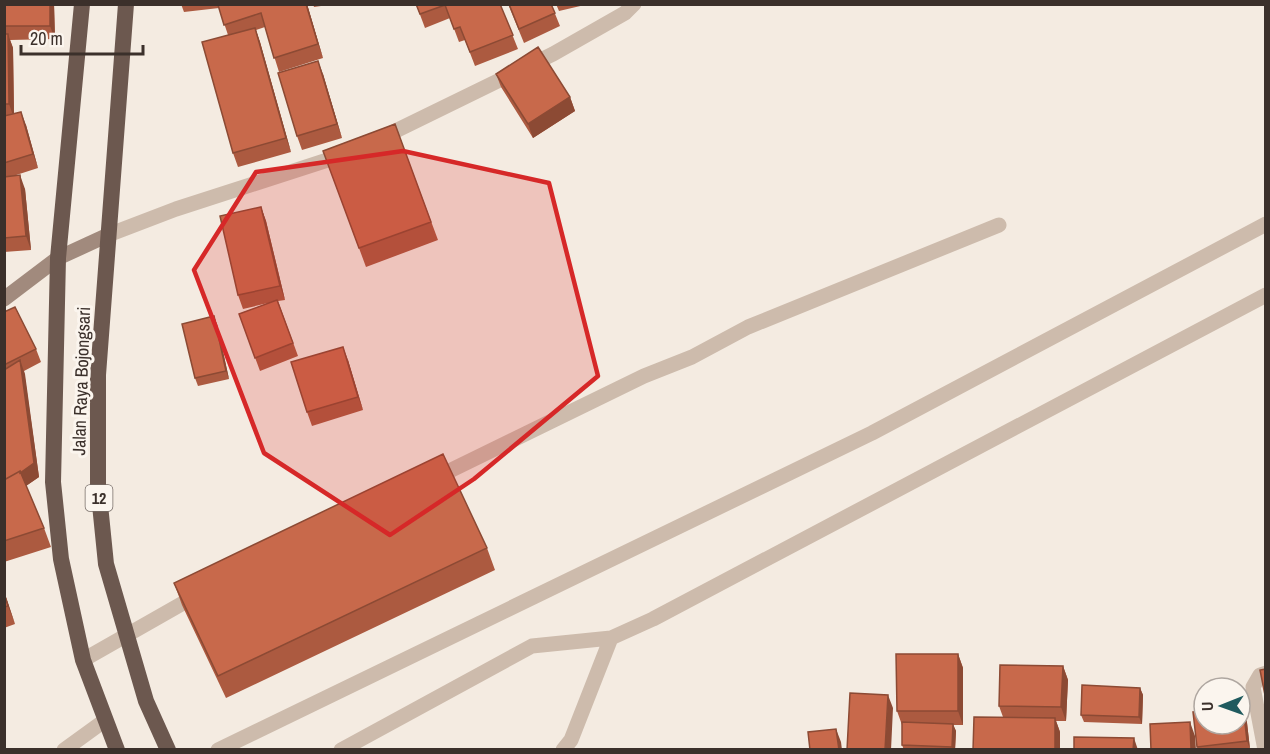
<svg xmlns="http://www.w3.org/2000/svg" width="1270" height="754" font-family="'Archivo Narrow',sans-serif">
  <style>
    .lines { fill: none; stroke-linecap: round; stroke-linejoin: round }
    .service { stroke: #cdbbac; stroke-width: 15 }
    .minor { stroke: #cdbbac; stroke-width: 15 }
    .secondary { stroke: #a18a7d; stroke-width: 15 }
    .trunk { stroke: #6c584f; stroke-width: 16 }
    .wall { fill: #ac5a40 }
    .shaded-wall { fill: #8c4a34 }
    .building { fill: #c8694b; stroke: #8c4a34; stroke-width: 1.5 }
    .marked { fill: #d62828; fill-opacity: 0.2; stroke: #d62828; stroke-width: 4.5; stroke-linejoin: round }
    .labels { text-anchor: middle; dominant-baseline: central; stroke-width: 6; stroke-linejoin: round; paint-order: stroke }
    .shield { fill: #fbf5ee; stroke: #756b66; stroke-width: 1.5 }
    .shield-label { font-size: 16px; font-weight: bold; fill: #3b302b }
    .street-label { font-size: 18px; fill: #3b302b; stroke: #fbf5ee }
  </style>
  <rect width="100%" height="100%" fill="#f4ebe1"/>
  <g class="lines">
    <!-- service -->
    <path class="service" d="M433,479L644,376L692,357L748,327L999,225
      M83,660L199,594
      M64,750L104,721
      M218,750L872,433L1266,224"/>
    <!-- minor -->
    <path class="minor" d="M379,139L553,54L625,13L634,4
      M108,235L176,209L346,154
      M341,750L532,646L611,638L653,619L1266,295
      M563,750L571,740L611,638
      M1265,750L1253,687L1260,675L1266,673"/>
    <!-- secondary -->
    <path class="secondary" d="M4,299L58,258L108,235"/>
    <!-- trunk -->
    <path class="trunk" d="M82,4L58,258L53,482L61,559L83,660L117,750
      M126,4L98,375V485L106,564L146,701L168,750"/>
  </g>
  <!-- wall -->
  <path class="wall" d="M4,4H54L55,39L10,40L13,48L14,114L26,125L38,168L10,177L25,189L31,250L4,252Z
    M181,4H307L323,58L279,72L265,27L256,30L260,42L291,152L238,167L233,153L228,35L219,8L184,12Z
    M313,4H335L314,7Z
    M416,4H500L518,49L475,66L465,40L459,42L450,18L425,28Z
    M508,4H551L560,26L524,43Z
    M556,4H589L559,11Z
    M323,74L342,138L302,150L297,136Z
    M496,74L570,97L575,111L533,138L501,87Z
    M395,124L438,240L366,267L323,151Z
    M261,207L266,221L285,300L278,301L298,356L260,371L239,314L268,303L243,309L238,295Z
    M4,312L36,349L41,362L24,371L39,477L26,486L44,528L51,547L4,562Z
    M217,324L229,379L198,386L195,378Z
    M348,360L363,410L312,426L307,412Z
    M487,548L495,570L226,698L182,605L174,583Z
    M4,591L15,624L4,628Z
    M958,654L963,668V725H953L956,731L955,750H904L902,745V725L897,711Z
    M1063,666L1068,680L1066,721H1056L1060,732L1003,717L999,706Z
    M1140,688L1143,695L1142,724L1084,722L1081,715Z
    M1243,706L1246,714L1250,749L1198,750L1197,747Z"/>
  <!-- shaded-wall -->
  <path class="shaded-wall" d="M50,4H54L55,39L50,26Z
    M306,4H307L323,58L318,44Z
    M255,28L260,42L291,152L286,138Z
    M8,34L13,48L14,118L9,104Z
    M318,61L323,74L342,138L337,124Z
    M570,97L575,111L533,138L528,124Z
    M21,112L26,125L38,168L33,154Z
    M20,175L25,189L31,250L26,236Z
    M261,207L266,221L285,300L280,286Z
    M214,316L217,324L229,379L226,371Z
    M343,347L348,360L363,410L358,397Z
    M20,360L25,374L39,477L4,501Z
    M4,591L15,624L8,606Z
    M958,654L963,668V725L958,711Z
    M1063,666L1068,680L1066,721L1061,707Z
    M1140,688L1143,695L1142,724L1139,717Z
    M888,695L893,708L891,750H885Z
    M1243,706L1246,714L1250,749L1247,741Z
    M1055,718L1060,732V750H1055Z
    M1190,722L1195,736L1196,750H1191Z
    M953,724L956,731L955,750H953L952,747Z
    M836,729L841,742L842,750H839Z
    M1134,738L1138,750H1133Z"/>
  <!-- building -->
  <path class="building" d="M4,4H50V26H4Z
    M306,4L318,44L274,58L261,13L224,25L218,5Z
    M416,4H500L513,35L470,52L460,27L454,29L445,5L420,14Z
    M509,4H551L555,13L519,29Z
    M255,28L286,138L233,153L202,42Z
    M4,34H8L9,104H4Z
    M538,47L570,97L528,124L496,74Z
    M318,61L337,124L297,136L278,73Z
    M21,112L33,154L4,163V116Z
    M395,124L431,222L359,248L323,151Z
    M20,175L26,236L4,238V177Z
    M261,207L280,286L238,295L220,216Z
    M277,300L293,343L255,358L239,314Z
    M15,307L36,349L4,365V312Z
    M214,316L226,371L195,378L182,324Z
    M343,347L358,397L307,412L291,362Z
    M20,360L34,463L20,473V471L4,480V370Z
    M443,454L487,548L218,676L174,583Z
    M20,471L44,528L4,541V480Z
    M4,594L8,606L4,607Z
    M896,654H958V711H897Z
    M1000,665L1063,666L1061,707L999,706Z
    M1266,669V700L1260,670Z
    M1082,685L1140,688L1139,717L1081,715Z
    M850,693L888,695L885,750H847Z
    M1243,706L1247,741L1197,747L1193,712L1204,711V724H1240V707Z
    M974,717L1055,718V750H973Z
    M902,722L953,724L952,747L902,745Z
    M1190,722L1191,750H1151L1150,724Z
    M836,729L839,750H810L808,732Z
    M1074,737L1134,738L1133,750H1074Z"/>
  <!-- marked area -->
  <path class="marked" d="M403,151L549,183L598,376L474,479L390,535L264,453L194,270L256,172Z"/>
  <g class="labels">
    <!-- shield labels -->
    <rect class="shield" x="85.5" y="485" width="27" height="26" rx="4.5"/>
    <g class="shield-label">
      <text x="99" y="498">12</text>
    </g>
    <!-- street labels -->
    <g class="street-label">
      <text transform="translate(81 381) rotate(-88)">Jalan Raya Bojongsari</text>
    </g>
  </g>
  <!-- border -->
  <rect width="1270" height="754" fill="none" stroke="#3b302b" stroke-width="12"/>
  <!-- north arrow -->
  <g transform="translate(1222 706) rotate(269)"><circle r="28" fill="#fbf5ee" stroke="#aea6a0" stroke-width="1.5"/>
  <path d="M0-4.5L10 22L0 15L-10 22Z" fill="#1f5a5e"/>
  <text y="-9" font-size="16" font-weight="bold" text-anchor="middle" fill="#3b302b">U</text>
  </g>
  <!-- scale -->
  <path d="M21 45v9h122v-9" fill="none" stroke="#3b302b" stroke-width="3"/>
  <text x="30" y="45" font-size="18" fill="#3b302b" stroke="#fbf5ee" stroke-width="4.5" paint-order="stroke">20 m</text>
</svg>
